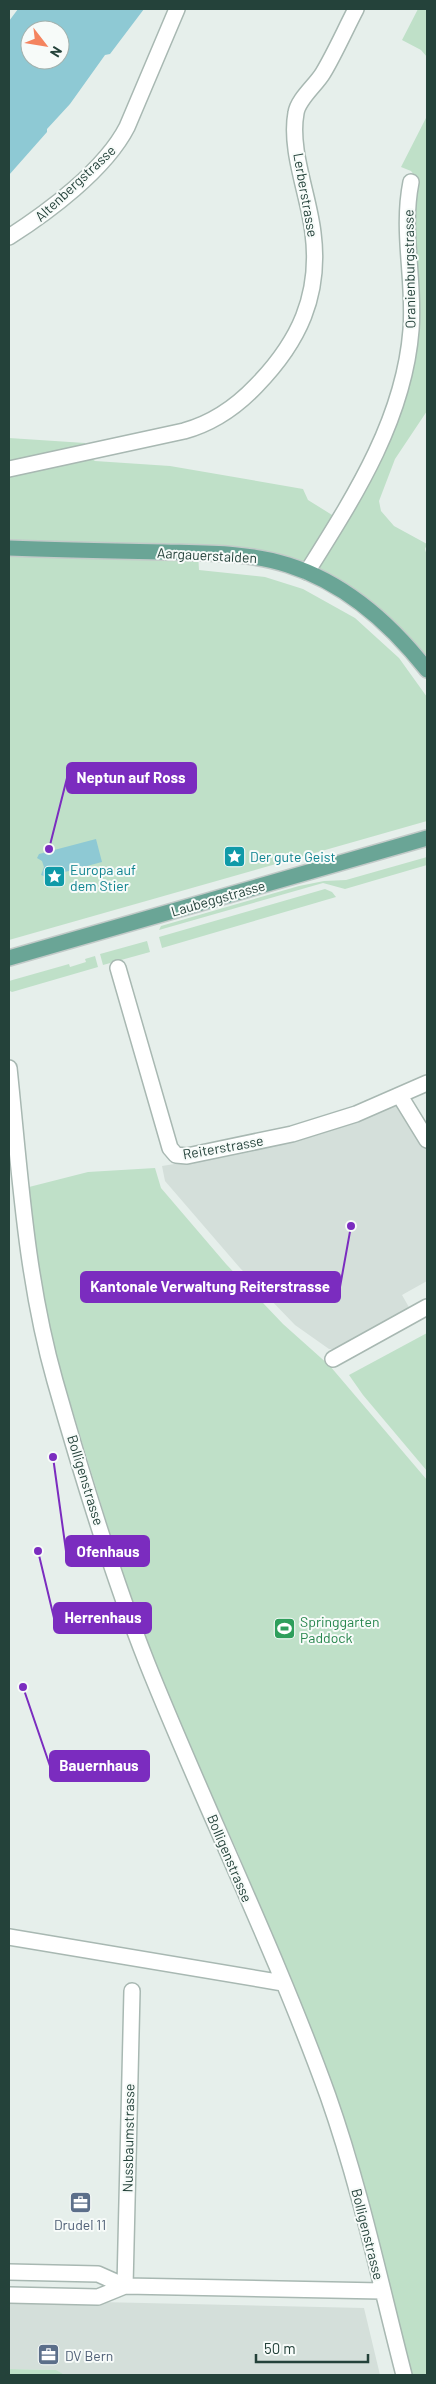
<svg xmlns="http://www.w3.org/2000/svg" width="436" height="2384" font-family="Barlow,sans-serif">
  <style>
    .built { fill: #d4dfda }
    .green { fill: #bfe0c8 }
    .water { fill: #8ec9d4; fill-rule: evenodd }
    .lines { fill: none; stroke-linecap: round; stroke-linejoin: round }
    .minor-casing { stroke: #a8b8b2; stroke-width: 18 }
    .major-casing { stroke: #c2cac8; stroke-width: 18 }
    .minor { stroke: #fff; stroke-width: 15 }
    .major { stroke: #6aa596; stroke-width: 15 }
    .labels { text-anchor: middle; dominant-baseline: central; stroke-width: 4; stroke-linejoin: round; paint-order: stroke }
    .street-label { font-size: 14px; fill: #24423a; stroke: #f7fbf9 }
    .culture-label { font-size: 14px; fill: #0d838f; stroke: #f7fbf9; text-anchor: start }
    .leisure-label { font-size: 14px; fill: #27864d; stroke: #f7fbf9; text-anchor: start }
    .service-label { font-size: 14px; fill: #4e5e75; stroke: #f7fbf9 }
    .leader { fill: none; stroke: #7b2cbf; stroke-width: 2 }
    .callout-dot { fill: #7b2cbf; stroke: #f7fbf9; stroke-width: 2 }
    .callout { fill: #7b2cbf; stroke: #7b2cbf; stroke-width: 2 }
    .callout-label { font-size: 15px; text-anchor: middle; font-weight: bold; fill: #fff }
  </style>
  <rect width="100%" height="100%" fill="#e6efeb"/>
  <!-- built -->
  <path class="built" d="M398,1103L427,1150V1281L402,1295L410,1309L339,1349H329L295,1325L240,1268L165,1181L162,1166L217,1157Z
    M9,2300L364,2308L380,2375H65L55,2370L9,2369Z"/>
  <!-- green -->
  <path class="green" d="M418,9H427V57L421,50L402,40Z
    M427,116V411L395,459L379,501L381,511L394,526L427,544L425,549L427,556V669L414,651L312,573L198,553L199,570L265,577L303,589L355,618L399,658L427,697V821L9,940V438L85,443L89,457L95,461L170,466L303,489L308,500L345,523L397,417L418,180L411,171L401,167Z
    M427,857V865L345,889L323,883L159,930L161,926L299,886L324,881L346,880Z
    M325,889L332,892L336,897L162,948L159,937Z
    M147,941L150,952L103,965L100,954Z
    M95,956L98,967L12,992L10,991L9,981L69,964L70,967L86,962L85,959Z
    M155,1168L161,1188L226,1264L283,1324L330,1366L427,1480V2375H411L374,2220L355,2151L335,2092L238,1853L176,1716L130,1599L55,1353L38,1266L29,1187L88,1172Z
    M427,1333V1471L363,1395L349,1375Z
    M9,2369L56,2370L65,2375H9Z"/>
  <!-- water -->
  <path class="water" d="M18,9H144L110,54L105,55L70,104L47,129V132L9,175V21ZM30,30H60V60H30Z
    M96,839L102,862L46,877L41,875L44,867L42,861L37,858L39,854Z"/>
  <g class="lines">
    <defs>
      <path id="minor" d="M9,237C48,212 105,170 127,127L177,9
        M9,469L184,431C213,423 235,408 256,386C299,342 321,295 313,233C309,196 289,150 296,113C298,99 316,85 323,73C335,53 345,30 356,9
        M307,572C354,497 404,420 411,330C415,280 401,232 411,182
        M118,968L170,1148L176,1155L187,1156L292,1134L356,1114L427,1083
        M9,1068C20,1173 26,1279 55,1381C82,1476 111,1572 147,1663C205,1808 275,1949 328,2096C360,2187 380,2282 404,2375
        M400,1096L427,1140
        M333,1359L427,1307
        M9,1937L283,1983
        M9,2272L98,2274L125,2286L382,2291
        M125,2286L132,1991
        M9,2295L98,2297L125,2286"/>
      <path id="major" d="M9,548C60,550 112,551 164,552C205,553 248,552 288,565C345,583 391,624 427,670
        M9,958L427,838"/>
    </defs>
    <!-- minor casing -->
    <use href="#minor" class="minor-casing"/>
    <!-- major casing -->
    <use href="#major" class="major-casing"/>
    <!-- minor -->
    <use href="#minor" class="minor"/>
    <!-- major -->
    <use href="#major" class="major"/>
  </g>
  <!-- icons -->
  <defs>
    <symbol id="sight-square" viewBox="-11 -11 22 22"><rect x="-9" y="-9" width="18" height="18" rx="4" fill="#0f9aa8" stroke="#f7fbf9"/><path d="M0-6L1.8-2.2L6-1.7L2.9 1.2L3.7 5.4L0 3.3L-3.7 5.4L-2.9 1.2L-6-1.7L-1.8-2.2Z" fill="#fff"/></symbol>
    <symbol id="stadium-square" viewBox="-11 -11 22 22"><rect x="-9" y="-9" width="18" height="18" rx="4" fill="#2e9e5b" stroke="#f7fbf9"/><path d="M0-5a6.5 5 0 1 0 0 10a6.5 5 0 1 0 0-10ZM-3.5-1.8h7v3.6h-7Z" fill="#fff"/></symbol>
    <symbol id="office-square" viewBox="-11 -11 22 22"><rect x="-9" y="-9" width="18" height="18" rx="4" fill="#5c6f8a" stroke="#f7fbf9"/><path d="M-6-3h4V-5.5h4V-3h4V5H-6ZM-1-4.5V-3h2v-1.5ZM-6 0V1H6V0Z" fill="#fff"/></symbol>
  </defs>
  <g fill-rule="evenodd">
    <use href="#sight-square" x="222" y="844" width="25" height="25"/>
    <use href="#sight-square" x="42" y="864" width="25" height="25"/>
    <use href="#stadium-square" x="272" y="1616" width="25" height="25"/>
    <use href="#office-square" x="68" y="2190" width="25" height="25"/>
    <use href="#office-square" x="36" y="2342" width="25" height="25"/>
  </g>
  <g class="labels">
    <!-- street labels -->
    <g class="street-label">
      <text transform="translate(75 183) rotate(-43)">Altenbergstrasse</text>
      <text transform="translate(306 195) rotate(80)">Lerberstrasse</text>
      <text transform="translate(409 269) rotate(-91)">Oranienburgstrasse</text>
      <text transform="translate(207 555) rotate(3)">Aargauerstalden</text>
      <text transform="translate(218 898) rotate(-16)">Laubeggstrasse</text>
      <text transform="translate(223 1147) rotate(-10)">Reiterstrasse</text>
      <text transform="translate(86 1480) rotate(73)">Bolligenstrasse</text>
      <text transform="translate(230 1858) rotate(67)">Bolligenstrasse</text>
      <text transform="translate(128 2138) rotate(-89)">Nussbaumstrasse</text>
      <text transform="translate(368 2234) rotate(76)">Bolligenstrasse</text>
    </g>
    <!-- culture labels -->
    <g class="culture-label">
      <text x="250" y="856">Der gute Geist</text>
      <text x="70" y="869">Europa auf<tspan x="70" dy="16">dem Stier</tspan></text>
    </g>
    <!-- leisure labels -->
    <g class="leisure-label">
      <text x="300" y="1621">Springgarten<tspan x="300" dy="16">Paddock</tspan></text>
    </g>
    <!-- service labels -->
    <g class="service-label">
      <text x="80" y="2224">Drudel 11</text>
      <text x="65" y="2355" text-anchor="start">DV Bern</text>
    </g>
  </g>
  <!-- callouts -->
  <path class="leader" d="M49 849L67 778M351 1226L340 1287M53 1457L66 1551M38 1551L54 1618M23 1687L50 1766"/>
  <g class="callout-dot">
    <circle cx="49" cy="849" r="5"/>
    <circle cx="351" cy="1226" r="5"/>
    <circle cx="53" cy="1457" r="5"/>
    <circle cx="38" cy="1551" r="5"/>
    <circle cx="23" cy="1687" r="5"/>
  </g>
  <g class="callout">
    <rect x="67" y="763" width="129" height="30" rx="5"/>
    <rect x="81" y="1272" width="259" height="30" rx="5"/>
    <rect x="66" y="1536" width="83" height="30" rx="5"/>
    <rect x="54" y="1603" width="97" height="30" rx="5"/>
    <rect x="50" y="1751" width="99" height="30" rx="5"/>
  </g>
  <g class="callout-label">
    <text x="131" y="783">Neptun auf Ross</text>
    <text x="210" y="1292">Kantonale Verwaltung Reiterstrasse</text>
    <text x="108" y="1557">Ofenhaus</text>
    <text x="103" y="1623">Herrenhaus</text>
    <text x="99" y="1771">Bauernhaus</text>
  </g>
  <!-- border -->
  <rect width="436" height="2384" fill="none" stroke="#24423a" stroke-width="20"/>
  <!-- north arrow -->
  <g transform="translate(45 45) rotate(121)"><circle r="24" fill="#f7fbf9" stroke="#a3b1ad"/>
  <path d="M0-4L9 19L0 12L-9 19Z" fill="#f4845f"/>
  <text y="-8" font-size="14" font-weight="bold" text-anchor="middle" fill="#24423a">N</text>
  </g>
  <!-- scale -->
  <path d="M256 2354v8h112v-8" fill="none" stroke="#24423a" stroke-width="2.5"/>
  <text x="264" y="2354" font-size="15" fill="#24423a" stroke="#f7fbf9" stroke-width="4" paint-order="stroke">50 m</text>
</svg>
